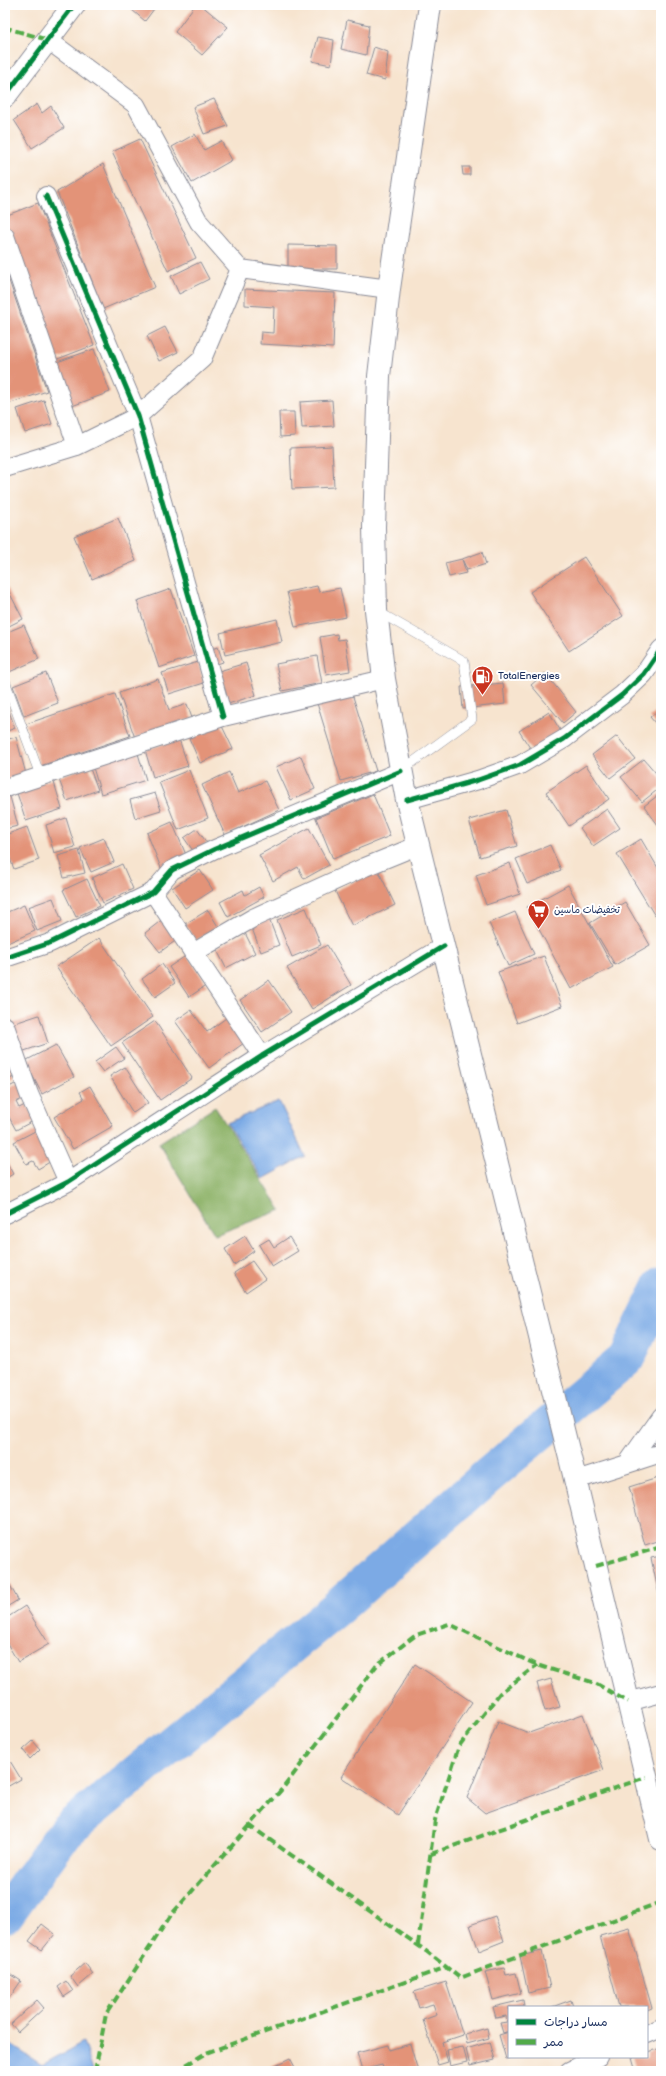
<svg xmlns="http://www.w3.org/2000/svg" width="666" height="2076" font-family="'Balsamiq Sans','Playpen Sans Arabic',sans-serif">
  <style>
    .forest { fill: #8db268; stroke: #547063 }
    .water { fill: #7baae5; stroke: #4b6ca2 }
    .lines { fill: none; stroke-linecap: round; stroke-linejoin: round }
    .river { stroke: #7baae5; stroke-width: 37 }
    .building { fill: #e39378 }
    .service-casing { stroke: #898a96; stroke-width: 10 }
    .minor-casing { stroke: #898a96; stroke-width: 20 }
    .tertiary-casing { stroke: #898a96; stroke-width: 24 }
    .primary-casing { stroke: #898a96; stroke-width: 24 }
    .service { stroke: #fff; stroke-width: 9 }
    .minor { stroke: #fff; stroke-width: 18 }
    .tertiary { stroke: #fff; stroke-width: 22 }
    .primary { stroke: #fff; stroke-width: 22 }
    .quiet { stroke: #52ab49; stroke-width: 4; stroke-dasharray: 8 4; stroke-linecap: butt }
    .cycleway-casing { stroke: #fff; stroke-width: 8 }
    .cycleway { stroke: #00873e; stroke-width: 5 }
    .labels { text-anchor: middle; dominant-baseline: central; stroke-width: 4; stroke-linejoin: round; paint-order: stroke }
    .poi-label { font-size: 10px; fill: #1b2f5e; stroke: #fff; text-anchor: start }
  </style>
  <rect width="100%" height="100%" fill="#fff"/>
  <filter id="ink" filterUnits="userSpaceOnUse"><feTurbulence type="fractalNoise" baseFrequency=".025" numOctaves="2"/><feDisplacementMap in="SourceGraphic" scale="8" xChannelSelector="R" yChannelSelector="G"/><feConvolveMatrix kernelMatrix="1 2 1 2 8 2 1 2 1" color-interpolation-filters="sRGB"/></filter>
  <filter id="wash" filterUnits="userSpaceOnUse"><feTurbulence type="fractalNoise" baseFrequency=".012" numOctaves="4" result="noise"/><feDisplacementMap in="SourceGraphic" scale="16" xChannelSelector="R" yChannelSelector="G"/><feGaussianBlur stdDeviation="0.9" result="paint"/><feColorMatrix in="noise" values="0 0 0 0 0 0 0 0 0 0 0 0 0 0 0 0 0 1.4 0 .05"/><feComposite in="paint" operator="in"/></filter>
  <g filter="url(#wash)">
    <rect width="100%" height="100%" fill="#f7e4cf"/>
    <!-- forest -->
    <path class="forest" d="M215,1107L281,1210L215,1235L159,1143Z"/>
    <!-- water -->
    <path class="water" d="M279,1101L305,1156L263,1179L227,1123Z
      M5,2041L42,2065L83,2042L93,2071H5Z"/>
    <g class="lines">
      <!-- river -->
      <path class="river" d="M5,1915L66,1831L337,1608L489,1475L626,1359L661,1286"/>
    </g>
    <g id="blocks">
      <!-- building -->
      <path class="building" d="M136,5H157L145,21L132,10Z
        M195,5H201L228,27L202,55L175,32Z
        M347,20L369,25L366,55L341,49Z
        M318,37L334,40L331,65L312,61Z
        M374,47L388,52L385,80L366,75Z
        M214,99L228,126L204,134L193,107Z
        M37,104L42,113L51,106L64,128L32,148L14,120Z
        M195,134L204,150L221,141L232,160L192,183L172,147Z
        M140,139L196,258L168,271L112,152Z
        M103,164L155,287L103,309L57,192Z
        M462,167H470V175H463Z
        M38,203L94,345L55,360L5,232V216Z
        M288,245L337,246V269H288Z
        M200,262L209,279L179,294L171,276Z
        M5,269L47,391L5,405Z
        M245,289L335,293L333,348L260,344L261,332L273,333L274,307L245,305Z
        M165,327L178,352L159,361L147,336Z
        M94,349L110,392L72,406L57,362Z
        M44,400L52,424L25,433L17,409Z
        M332,400L334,426L302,428L300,402Z
        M279,412H294L295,436L280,437Z
        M332,446L334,487L292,489L290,448Z
        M118,518L136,561L92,579L74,536Z
        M482,552L486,564L467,570L462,559Z
        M584,557L623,616L569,651L530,592Z
        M462,559L466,573L449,577L445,563Z
        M317,586L319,592L340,588L346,617L295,627L287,592Z
        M7,588L23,619L5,628V589Z
        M171,589L194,656L159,668L137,601Z
        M277,619L282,642L225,655L220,633Z
        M24,625L39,659L7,673L5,667V633Z
        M337,634L338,640L345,639L350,671L326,675L320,637Z
        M218,647L223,662L214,665L208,650Z
        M317,656L322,683L282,691L276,664Z
        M198,662L204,683L169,694L162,673Z
        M246,663L256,695L228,704L219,671Z
        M46,673L58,703L24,716L13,686Z
        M545,673L576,712L563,723L531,685Z
        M158,679L169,710L187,704L192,718L135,738L119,693Z
        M503,683L505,704L463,709L461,687Z
        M351,690L376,771L341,781L316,700Z
        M115,694L130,736L40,766L26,724Z
        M5,700L15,728L5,732Z
        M661,708V730L650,717Z
        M549,712L562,733L532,751L519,731Z
        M221,724L233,749L200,763L189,738Z
        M617,736L635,759L610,778L592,755Z
        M16,737L26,774L5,780V740Z
        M179,739L188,766L153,777L145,750Z
        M136,747L146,780L101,794L91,761Z
        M301,756L315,789L291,800L276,767Z
        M644,759L661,779V787L642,802L621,777Z
        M586,765L609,799L569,826L546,792Z
        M89,766L98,790L67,801L58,777Z
        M189,770L208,818L178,830L159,782Z
        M229,772L238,793L265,781L279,810L225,835L202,785Z
        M53,779L62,809L26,821L16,790Z
        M9,793L18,826L5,829V794Z
        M155,793L161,810L135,818L130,800Z
        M661,793V829L644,806Z
        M373,794L390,836L333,859L316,818Z
        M607,809L620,828L593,846L580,828Z
        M506,810L517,846L480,857L469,820Z
        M66,818L75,847L54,853L46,825Z
        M172,822L187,857L161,868L147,833Z
        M27,827L39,860L14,869L5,846V835Z
        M309,828L329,865L304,879L298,867L273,881L259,855Z
        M197,829L207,843L194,852L184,838Z
        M104,838L114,862L91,872L80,848Z
        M641,839L661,873V913L655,916L617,854Z
        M550,845L561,870L527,884L516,859Z
        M79,850L85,873L64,878L58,856Z
        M510,863L520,894L486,905L476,875Z
        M122,864L133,889L103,903L92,878Z
        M200,870L213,890L185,908L172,888Z
        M378,870L395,905L352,926L335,891Z
        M87,879L100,906L76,917L63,890Z
        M568,885L613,967L571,989L527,907Z
        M259,887L264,897L228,917L220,902L243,890L245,895Z
        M53,898L62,921L37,931L28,907Z
        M625,902L650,945L615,965L590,923Z
        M24,905L35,931L5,944V913Z
        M306,908L321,945L292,957L277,920Z
        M208,910L219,928L195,941L185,924Z
        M515,912L534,954L508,966L489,923Z
        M163,919L178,939L160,952L145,933Z
        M269,919L279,945L261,952L251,926Z
        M245,933L255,953L226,968L216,948Z
        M99,938L153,1017L111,1046L56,967Z
        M327,945L351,985L312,1009L287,968Z
        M187,955L207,985L189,997L169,967Z
        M544,956L562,1006L517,1023L498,972Z
        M162,964L175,983L155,997L142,979Z
        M269,980L291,1012L262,1032L240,1000Z
        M191,1010L207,1032L226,1018L244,1043L209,1068L175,1021Z
        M39,1015L48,1043L21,1052L12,1024Z
        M155,1021L192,1078L160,1100L122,1043Z
        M56,1045L74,1077L42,1094L25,1061Z
        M116,1047L124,1058L103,1072L95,1062Z
        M5,1054L14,1077L5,1081Z
        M125,1067L148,1103L133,1113L110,1076Z
        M19,1082L27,1097L16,1102L19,1108L27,1104L35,1120L16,1130L5,1110V1089Z
        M90,1086L113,1126L73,1149L54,1117L84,1099L80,1092Z
        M37,1130L53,1160L38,1169L33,1161L26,1164L14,1142Z
        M5,1159L13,1174L5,1179Z
        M245,1236L254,1251L234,1265L225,1249Z
        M289,1237L298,1251L272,1267L259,1245L269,1239L274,1247Z
        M252,1261L265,1279L246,1292L234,1273Z
        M661,1477V1540L645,1545L629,1487Z
        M661,1556V1600H660L651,1558Z
        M5,1576L18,1600L5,1608Z
        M25,1606L49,1644L18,1662L5,1640V1619Z
        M415,1664L472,1702L398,1815L341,1777Z
        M551,1679L560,1707L545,1711L537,1683Z
        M583,1714L604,1770L485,1813L467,1798L498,1721L529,1733Z
        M33,1741L40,1749L30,1759L23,1750Z
        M10,1761L21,1779L5,1788V1764Z
        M495,1916L504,1941L479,1951L470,1925Z
        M42,1924L55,1934L42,1950L29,1941Z
        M629,1928L652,2008L647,2010V2007H619L600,1936Z
        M542,1951L550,1988L528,1993L520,1956Z
        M85,1963L93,1974L78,1987L70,1976Z
        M504,1968L506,1975L516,1973L521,1993L493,2000L485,1972Z
        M9,1973L21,1981L8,2000L5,1998V1979Z
        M66,1981L73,1991L64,1997L58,1987Z
        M446,1982L463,2035L442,2042L448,2062L438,2065L423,2020L437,2015L433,2004L419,2008L414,1992Z
        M37,2000L44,2008L18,2032L11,2024Z
        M523,2000L524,2007H509V2031L503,2033L500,2023L507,2022L506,2016L496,2018L493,2007Z
        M571,2000L573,2007H552Z
        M487,2028L489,2038L467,2044L465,2034Z
        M509,2032V2058L506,2059L499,2035Z
        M490,2042L495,2060L470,2066L466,2049Z
        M410,2044L418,2071H384L382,2065L362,2070L357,2053L388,2045L389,2050Z
        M463,2047L467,2062L450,2066L447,2050Z
        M661,2048V2068L649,2071H636L632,2057H647V2052Z
        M290,2058L297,2071H263Z"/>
    </g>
  </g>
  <g filter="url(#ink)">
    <use href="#blocks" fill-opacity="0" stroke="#898a96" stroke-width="1"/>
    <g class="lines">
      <defs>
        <path id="service" d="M377,611L464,661L472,719L402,770
          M5,681L40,775"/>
        <path id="minor" d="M48,40L136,105L199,222L240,269L389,289
          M46,196L138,416L223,717
          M5,236L77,446
          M5,468L77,446L138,416L202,359L240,269
          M5,788L223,717L384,679
          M407,800L478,780L520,765L564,739L622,695L644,674L661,649
          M153,892L262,1056
          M193,953L253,918L365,867L419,845
          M5,958L50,943L153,892L172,870L215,849L401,771
          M5,1026L29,1094L68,1182
          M5,1214L68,1182L262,1056L444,946
          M627,1464L661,1453
          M576,1480L627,1464L661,1416
          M628,1702L661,1693
          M647,2034L661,2028
          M569,2071L598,2057"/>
        <path id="tertiary" d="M5,96L74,5"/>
        <path id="primary" d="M430,5L389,289L379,376L374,527L376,610L384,679L407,800L570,1458L661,1839"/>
      </defs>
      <!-- service casing -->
      <use href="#service" class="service-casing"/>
      <!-- minor casing -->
      <use href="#minor" class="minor-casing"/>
      <!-- tertiary casing -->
      <use href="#tertiary" class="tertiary-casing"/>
      <!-- primary casing -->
      <use href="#primary" class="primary-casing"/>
      <!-- service -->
      <use href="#service" class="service"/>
      <!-- minor -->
      <use href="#minor" class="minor"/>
      <!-- tertiary -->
      <use href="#tertiary" class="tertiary"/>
      <!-- primary -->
      <use href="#primary" class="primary"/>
      <!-- quiet -->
      <path class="quiet" d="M5,33L10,29L48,40
        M596,1566L661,1547
        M249,1825L426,1951L460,1978L661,1902
        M431,1854L646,1777
        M418,1945L435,1820L459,1746L500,1693L537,1665
        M95,2071L106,2014L171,1915L283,1788L377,1665L416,1635L449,1624L537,1665L595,1683L628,1702
        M176,2071L206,2053L447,1967"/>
      <defs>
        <path id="cycleway" d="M5,96L74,5
          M46,196L138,416L223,717
          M407,800L478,780L520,765L564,739L622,695L644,674L661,649
          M5,958L50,943L153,892L172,870L215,849L401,771
          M5,1214L68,1182L262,1056L444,946"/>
      </defs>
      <!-- cycleway casing -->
      <use href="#cycleway" class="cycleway-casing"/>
      <!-- cycleway -->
      <use href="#cycleway" class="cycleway"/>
    </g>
  </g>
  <!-- icons -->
  <defs>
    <symbol id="fuel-pin" viewBox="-11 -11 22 30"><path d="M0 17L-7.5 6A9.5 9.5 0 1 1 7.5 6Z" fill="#c8321e" stroke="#fff"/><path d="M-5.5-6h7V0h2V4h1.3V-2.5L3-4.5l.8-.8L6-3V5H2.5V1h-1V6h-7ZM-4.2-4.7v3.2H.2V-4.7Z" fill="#fff"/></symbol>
    <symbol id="supermarket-pin" viewBox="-11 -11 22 30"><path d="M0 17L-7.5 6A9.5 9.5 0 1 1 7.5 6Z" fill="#c8321e" stroke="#fff"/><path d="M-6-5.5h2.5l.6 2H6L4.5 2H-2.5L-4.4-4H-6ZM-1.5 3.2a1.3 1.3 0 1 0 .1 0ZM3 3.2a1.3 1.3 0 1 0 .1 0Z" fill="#fff"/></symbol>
  </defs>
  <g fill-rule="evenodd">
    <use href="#fuel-pin" x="470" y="664" width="25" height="34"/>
    <use href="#supermarket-pin" x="526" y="898" width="25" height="34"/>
  </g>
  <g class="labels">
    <!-- poi labels -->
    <g class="poi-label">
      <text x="498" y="676">TotalEnergies</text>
      <text x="554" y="910">تخفيضات ماسين</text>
    </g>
  </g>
  <!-- margin -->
  <rect width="666" height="2076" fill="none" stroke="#fff" stroke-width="20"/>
  <!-- legend -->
  <rect x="508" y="2006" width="140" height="52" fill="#ffffff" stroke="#a4acbf"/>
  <rect x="516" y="2019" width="20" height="6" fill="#00873e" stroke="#a4acbf"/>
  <text x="544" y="2026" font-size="12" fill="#1b2f5e">مسار دراجات</text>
  <rect x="516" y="2039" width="20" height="6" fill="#52ab49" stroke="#a4acbf"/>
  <text x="544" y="2046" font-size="12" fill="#1b2f5e">ممر</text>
</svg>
